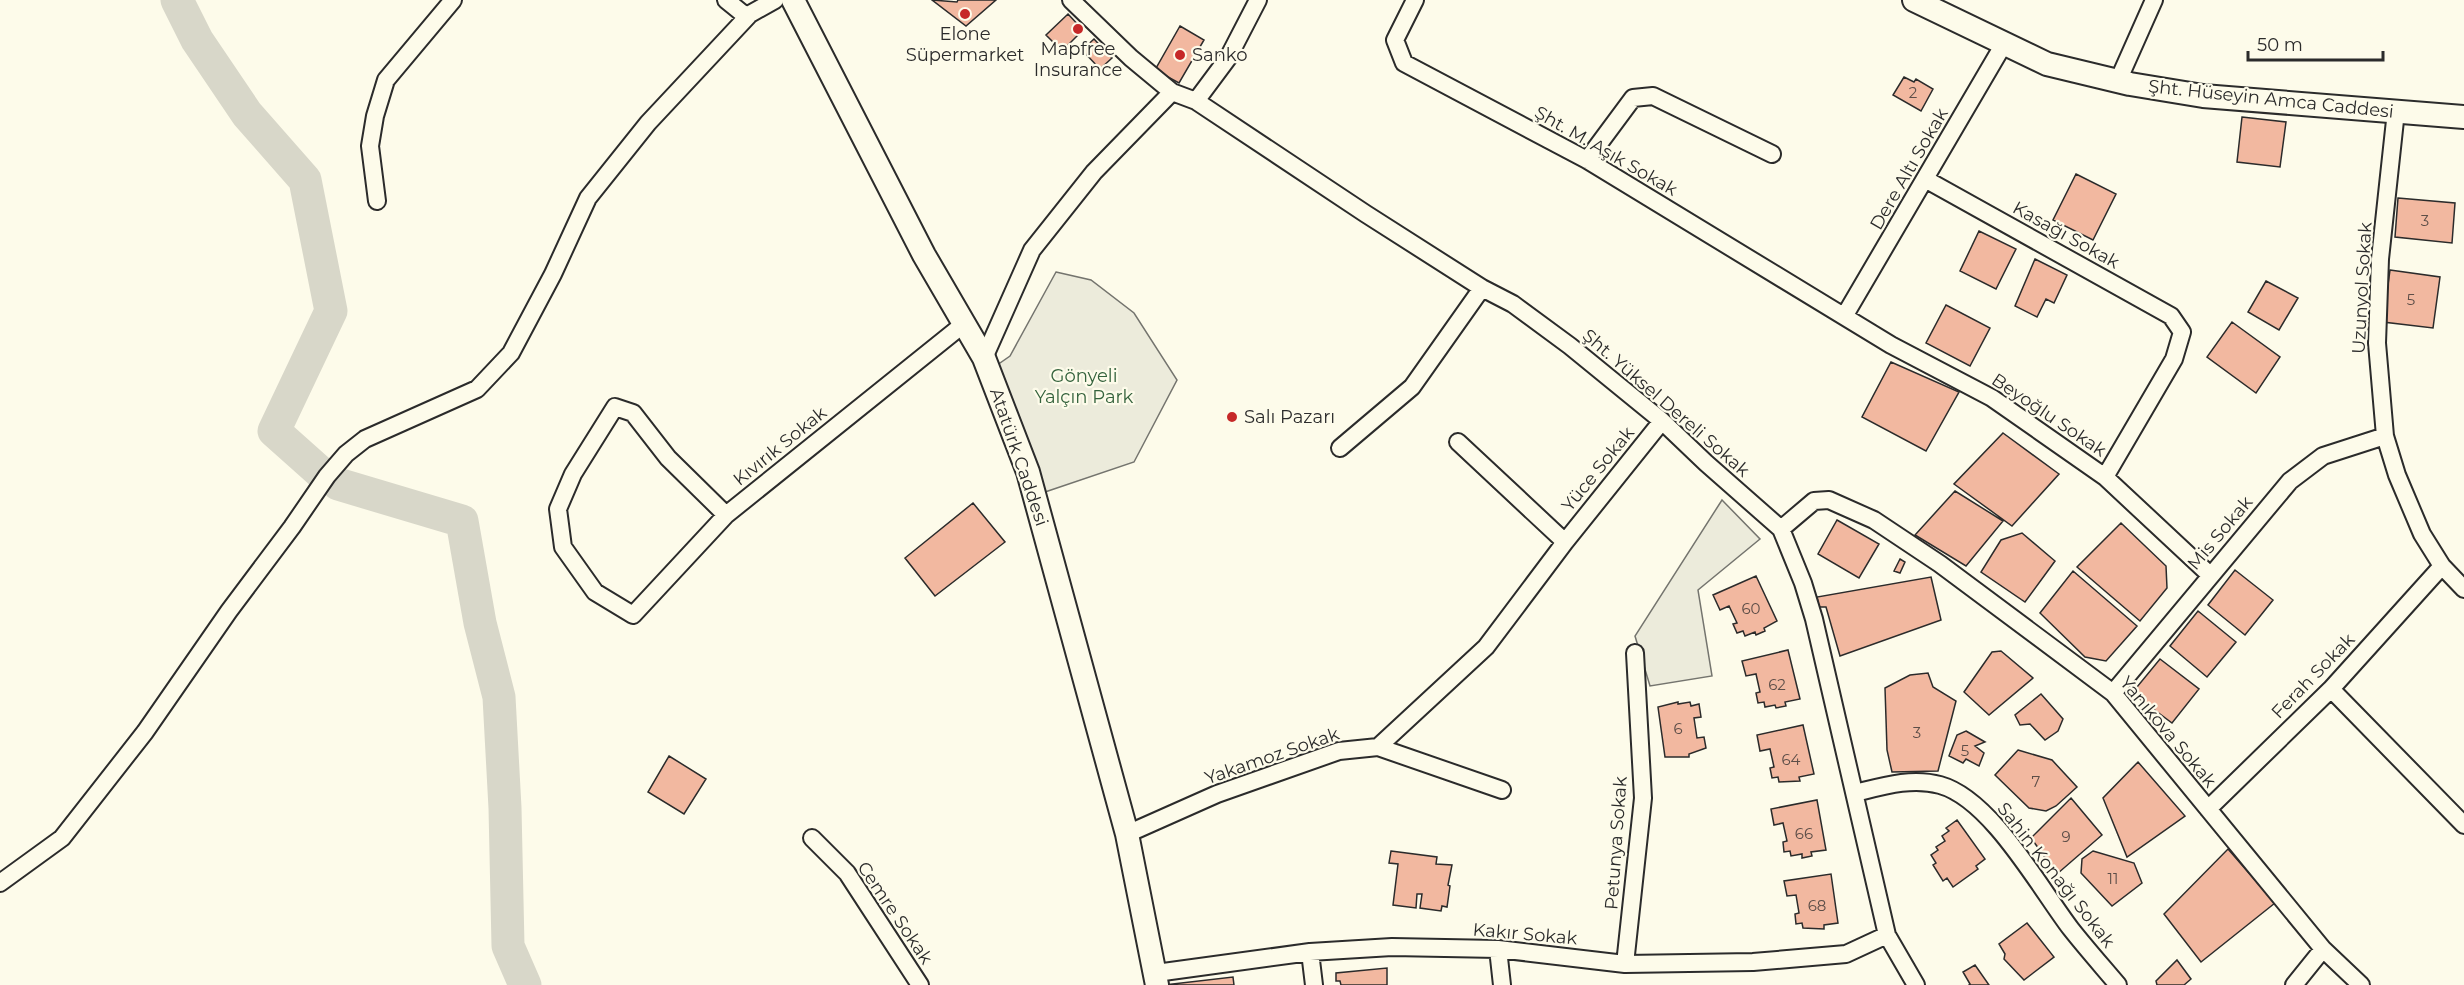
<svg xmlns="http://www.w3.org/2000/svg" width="2464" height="985" font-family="Montserrat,sans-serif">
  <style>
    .green { fill: #ecebdb; stroke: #74746e; stroke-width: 1.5 }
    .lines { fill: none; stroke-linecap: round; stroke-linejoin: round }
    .river { stroke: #d8d7c9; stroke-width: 33 }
    .building { fill: #f2b8a0; stroke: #2b2b2b; stroke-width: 1.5 }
    .street-casing { stroke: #2b2b2b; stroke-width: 20 }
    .secondary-casing { stroke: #2b2b2b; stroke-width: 26 }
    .street { stroke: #fdfbea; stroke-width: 16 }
    .secondary { stroke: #fdfbea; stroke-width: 22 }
    .poi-dot { fill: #c62828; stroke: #fdfbea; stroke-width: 2 }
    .labels { text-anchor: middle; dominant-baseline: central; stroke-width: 4.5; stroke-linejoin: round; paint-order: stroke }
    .number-label { font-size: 15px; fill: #5d4e48 }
    .poi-label { font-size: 18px; fill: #2b2b2b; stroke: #fdfbea }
    .street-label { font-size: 18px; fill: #2b2b2b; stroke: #fdfbea }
    .park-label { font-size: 18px; fill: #34623c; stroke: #fdfbea }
  </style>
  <rect width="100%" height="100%" fill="#fdfbea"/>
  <!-- green -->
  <path class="green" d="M1056,272L1091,280L1134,313L1177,380L1134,462L1045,492L990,370L1010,356Z
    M1722,500L1760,539L1698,590L1712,676L1650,686L1635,636Z"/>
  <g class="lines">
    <!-- river -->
    <path class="river" d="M177,0L197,40L247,114L305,180L331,311L274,431L320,472
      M338,484L462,521L480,623L499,697L505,808L508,946L525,985"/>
  </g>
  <!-- building -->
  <path class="building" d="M932,0L957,2L958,0H996L966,26Z
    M1068,14L1083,30L1062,51L1046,35Z
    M1180,26L1204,40L1179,83L1155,70Z
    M1094,39L1112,58L1100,69L1082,50Z
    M1904,77L1914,82L1916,79L1933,89L1921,111L1893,95Z
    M2242,117L2286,122L2280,167L2237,162Z
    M2076,174L2116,194L2093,240L2053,220Z
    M2398,198L2455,203L2452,243L2395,237Z
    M1979,231L2016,249L1996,289L1960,271Z
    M2035,259L2067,275L2054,303L2046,299L2037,317L2015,306Z
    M2390,270L2440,277L2433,328L2383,322Z
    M2266,281L2298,298L2279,330L2248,312Z
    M1946,305L1990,328L1970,366L1926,343Z
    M2232,322L2280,357L2256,393L2207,357Z
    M1891,362L1959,392L1926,451L1862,417Z
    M2003,433L2059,474L2012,526L1954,484Z
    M1955,491L2003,521L1966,566L1915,535Z
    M973,503L1005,542L935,596L905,558Z
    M1837,520L1879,544L1859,578L1818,554Z
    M2121,523L2166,566L2167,588L2140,621L2077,567Z
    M2022,533L2055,561L2025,602L1981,572L2001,540Z
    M1900,559L1905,562L1900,573L1894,571Z
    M2235,570L2273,600L2245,635L2208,605Z
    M2073,571L2137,626L2106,661L2085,657L2040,613Z
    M1756,576L1777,621L1764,628L1765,631L1756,635L1755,632L1745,636L1743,631L1737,633L1733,624L1737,623L1729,606L1720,610L1713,595Z
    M1931,577L1941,620L1840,656L1826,607H1819L1817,597Z
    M2198,611L2236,642L2207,677L2170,646Z
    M1788,650L1800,699L1785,702L1786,706L1776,708L1775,705L1765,707L1764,702L1758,703L1756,693L1760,692L1756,674L1746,676L1742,661Z
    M2001,651L2033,678L1989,715L1964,692L1992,652Z
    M2160,659L2199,689L2172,723L2132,693Z
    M1928,673L1933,687L1956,701L1938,771L1892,772L1887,750L1885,688L1910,675Z
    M2041,694L2063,719L2058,731L2045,740L2030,724L2020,725L2015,715Z
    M1678,702V704L1690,702L1691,706L1699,704L1701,717L1694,718L1697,738L1704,737L1706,748L1689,754V757H1665L1658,707Z
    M1803,725L1814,774L1799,777L1800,781L1779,782L1778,777L1772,778L1770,768L1774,767L1770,749L1760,751L1757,735Z
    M1966,731L1985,742L1975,746L1984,753L1979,766L1966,759L1963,763L1949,756L1957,735Z
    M2018,750L2052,760L2077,787L2056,806L2046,811L2029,808L1995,775Z
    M669,756L706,779L684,814L648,792Z
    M2138,762L2185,816L2127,857L2103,798Z
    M2071,798L2102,835L2057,874L2031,838Z
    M1817,800L1826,850L1811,852L1812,856L1802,858V854L1791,856L1790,851L1784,852L1783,842L1787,841L1783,823L1774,825L1771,809Z
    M1957,820L1985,859L1976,866L1978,869L1953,887L1947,878L1943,881L1933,865L1936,863L1931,855L1938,850L1936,847L1945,841L1942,836L1949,831L1946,828Z
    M2228,849L2275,903L2201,962L2164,914Z
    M1391,851L1437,857L1436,864L1452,865L1448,885L1450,886L1447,907L1442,906L1441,911L1420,908L1422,894H1417L1416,908L1393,905L1398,864L1389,863Z
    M2093,851L2134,863L2142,883L2112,906L2081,873L2082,859Z
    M1831,874L1838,923L1824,925V929L1803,928L1802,923L1796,924L1795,914L1799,913L1796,895L1787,896L1784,881Z
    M2027,923L2054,957L2024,980L2004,959L2005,954L1999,944Z
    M2177,960L2191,979L2184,985H2157L2156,981Z
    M1975,965L1989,985H1969L1970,984L1963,972Z
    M1387,968V985H1341L1340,981H1336V973Z
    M1233,977L1234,985H1164Z"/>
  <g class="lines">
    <defs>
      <path id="street" d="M726,0L747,17
        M1071,0L1131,58L1172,92L1196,101L1366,214L1482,288L1513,304L1570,346L1662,421L1706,463L1781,529L1803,583L1814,619L1887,935L1916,985
        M1415,0L1395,40L1404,63L1587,160L1891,345L1992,398L2105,477L2210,575
        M2118,81L2154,0
        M1196,101L1228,58L1258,0
        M2396,111L2380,259L2377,343L2385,436L2397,475L2422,534L2442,566L2464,589
        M1587,160L1633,98L1653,96L1772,154
        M1925,179L2171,316L2182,332L2174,359L2105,477
        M377,201L370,146L375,116L386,80L453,0
        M1845,315L2005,42
        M984,358L1032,250L1094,172L1172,92
        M1458,442L1565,542
        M1340,448L1412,387L1482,288
        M726,515L668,458L633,413L615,407L573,474L558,509L563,547L595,592L633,615L726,515L965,323
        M1781,529L1814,501L1829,500L1874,520L1940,564L2113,693L2323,949L2361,985
        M2331,689L2464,825
        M2113,693L2290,481L2323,456L2385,436
        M1378,747L1486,647L1565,542L1662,421
        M1855,793C1883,786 1912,777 1940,785C1991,799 2039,887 2071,929C2086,948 2102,966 2118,985
        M2208,809L2331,689L2442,566
        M1127,834L1217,794L1339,751L1378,747L1502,790
        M812,838L847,873L920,985
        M0,883L62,838L145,732L229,611L292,527L327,476L346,454L365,439L477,389L511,353L553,274L588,198L648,123L750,14L775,0
        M1498,949L1502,985
        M1310,952L1314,985
        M1625,964L1643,798L1635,653
        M1156,973L1310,952L1392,947L1498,949L1625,964L1753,962L1846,954L1887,935
        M2294,985L2323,949"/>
      <path id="secondary" d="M793,0L924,255L984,358L1028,472L1127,834L1157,985
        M1914,0L2047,64L2130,84L2203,96L2464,117"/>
    </defs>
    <!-- street casing -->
    <use href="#street" class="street-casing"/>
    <!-- secondary casing -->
    <use href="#secondary" class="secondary-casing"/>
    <!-- street -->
    <use href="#street" class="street"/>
    <!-- secondary -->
    <use href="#secondary" class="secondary"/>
  </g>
  <!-- markers -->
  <g class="poi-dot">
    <circle cx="965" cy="14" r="6"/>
    <circle cx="1078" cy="29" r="6"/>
    <circle cx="1180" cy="55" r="6"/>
    <circle cx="1232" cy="417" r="6"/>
  </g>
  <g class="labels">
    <!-- number labels -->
    <g class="number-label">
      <text x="1913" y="92">2</text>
      <text x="2425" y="220">3</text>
      <text x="2411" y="299">5</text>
      <text x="1751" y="608">60</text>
      <text x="1777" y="684">62</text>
      <text x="1678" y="728">6</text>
      <text x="1917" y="732">3</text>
      <text x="1965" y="750">5</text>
      <text x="1791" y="759">64</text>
      <text x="2036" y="781">7</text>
      <text x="1804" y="833">66</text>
      <text x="2066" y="836">9</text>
      <text x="2113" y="878">11</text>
      <text x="1817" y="905">68</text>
    </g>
    <!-- poi labels -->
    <g class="poi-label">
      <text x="965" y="34">Elone<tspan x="965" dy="21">Süpermarket</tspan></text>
      <text x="1078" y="49">Mapfree<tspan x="1078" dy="21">Insurance</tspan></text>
      <text x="1192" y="55" text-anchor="start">Sanko</text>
      <text x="1244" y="417" text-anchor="start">Salı Pazarı</text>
    </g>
    <!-- street labels -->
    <g class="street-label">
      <text transform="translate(2271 99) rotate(6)">Şht. Hüseyin Amca Caddesi</text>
      <text transform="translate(1606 151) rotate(30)">Şht. M. Aşık Sokak</text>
      <text transform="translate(1909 169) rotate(-60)">Dere Altı Sokak</text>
      <text transform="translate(2066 235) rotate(29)">Kasağı Sokak</text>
      <text transform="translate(2362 288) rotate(-87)">Uzunyol Sokak</text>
      <text transform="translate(1666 403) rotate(41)">Şht. Yüksel Dereli Sokak</text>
      <text transform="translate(2049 415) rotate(34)">Beyoğlu Sokak</text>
      <text transform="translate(780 446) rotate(-39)">Kıvırık Sokak</text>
      <text transform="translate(1019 457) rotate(71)">Atatürk Caddesi</text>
      <text transform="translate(1598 469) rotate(-51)">Yüce Sokak</text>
      <text transform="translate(2220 533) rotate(-50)">Mis Sokak</text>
      <text transform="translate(2313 676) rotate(-46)">Ferah Sokak</text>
      <text transform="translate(2168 732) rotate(50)">Yanıkova Sokak</text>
      <text transform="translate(1272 756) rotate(-19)">Yakamoz Sokak</text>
      <text transform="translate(1616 843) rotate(-86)">Petunya Sokak</text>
      <text transform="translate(2056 875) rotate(52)">Sahin Konağı Sokak</text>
      <text transform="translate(895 913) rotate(56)">Cemre Sokak</text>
      <text transform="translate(1525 934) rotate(5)">Kakır Sokak</text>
    </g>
    <!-- park labels -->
    <g class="park-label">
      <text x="1084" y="376">Gönyeli<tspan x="1084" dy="21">Yalçın Park</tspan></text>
    </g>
  </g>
  <!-- scale -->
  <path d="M2248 51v9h135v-9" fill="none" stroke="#2b2b2b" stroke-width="3"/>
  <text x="2257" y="51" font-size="18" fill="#2b2b2b" stroke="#fdfbea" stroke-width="4.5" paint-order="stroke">50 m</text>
</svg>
